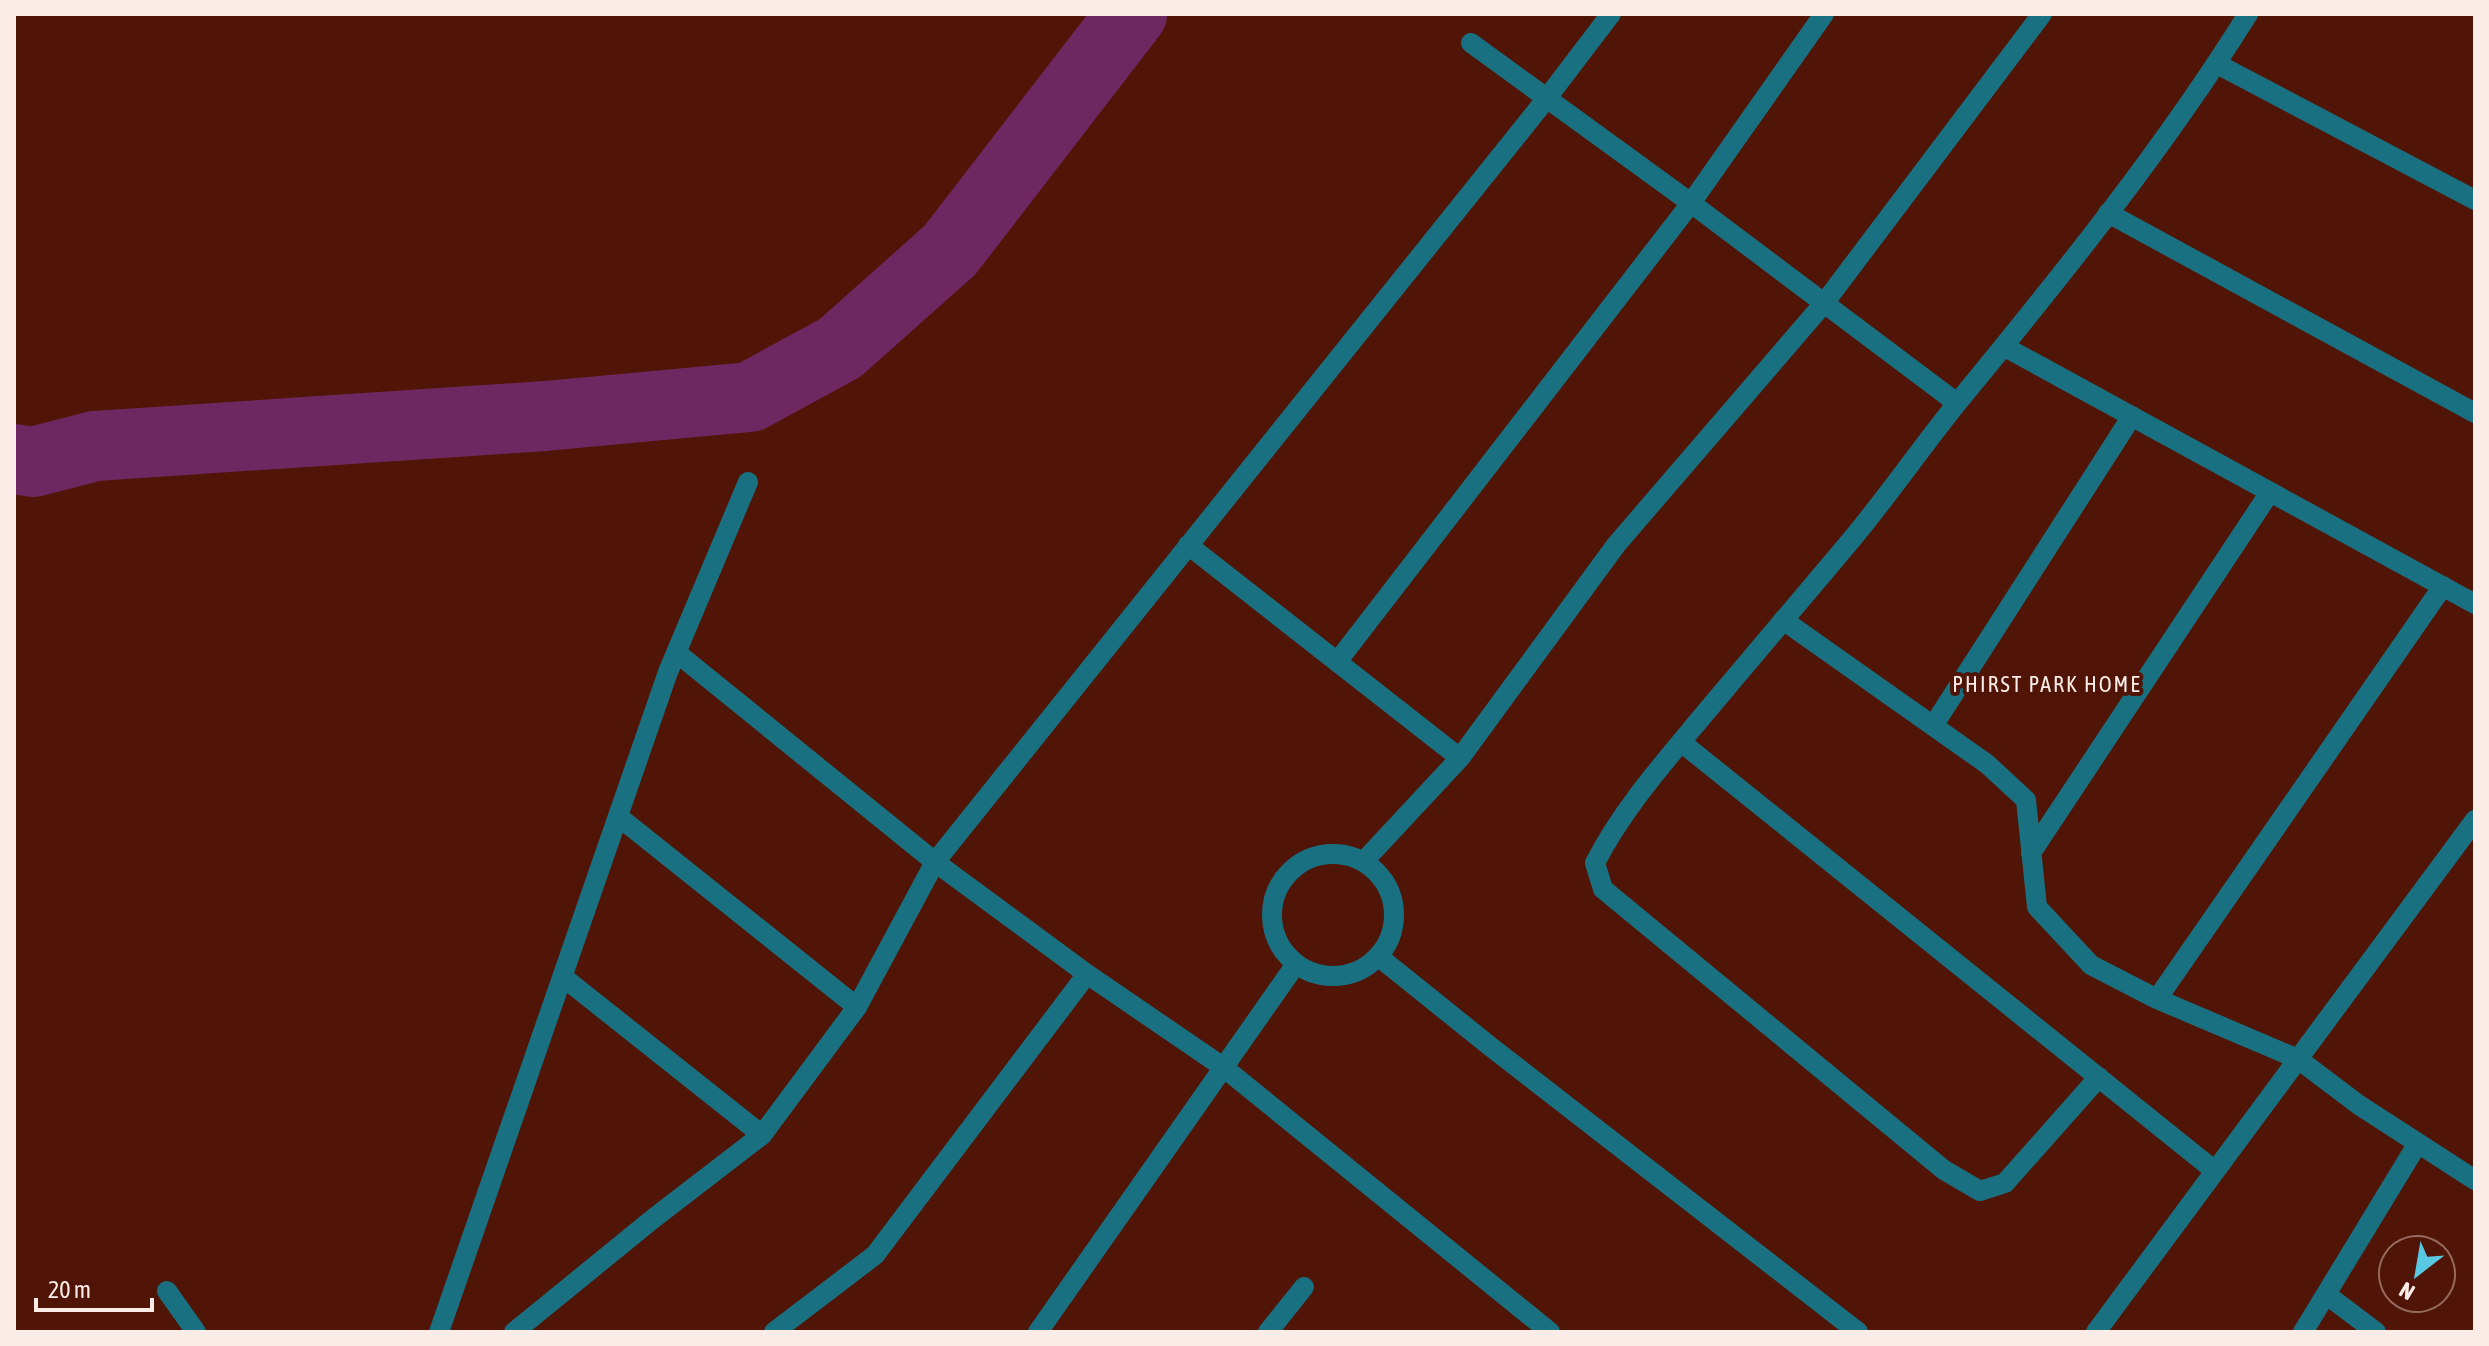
<svg xmlns="http://www.w3.org/2000/svg" width="2489" height="1346" font-family="'Asap Condensed',sans-serif">
  <style>
    .lines { fill: none; stroke-linecap: round; stroke-linejoin: round }
    .river { stroke: #6e2861; stroke-width: 70 }
    .lane { stroke: #187081; stroke-width: 20 }
    .street { stroke: #187081; stroke-width: 20 }
    .labels { text-anchor: middle; dominant-baseline: central; stroke-width: 8; stroke-linejoin: round; paint-order: stroke }
    .neighbourhood-label { font-size: 22px; letter-spacing: 2px; fill: #fcece8; stroke: #501506 }
  </style>
  <rect width="100%" height="100%" fill="#501506"/>
  <g class="lines">
    <!-- river -->
    <path class="river" d="M14,459L33,462L95,446L545,416L750,397L840,348L950,250L1132,14"/>
    <!-- lane -->
    <path class="lane" d="M1268,1332L1304,1287"/>
    <!-- street -->
    <path class="street" d="M1471,43L1691,203L1957,403
      M2217,64L2475,200
      M2108,213L2475,413
      M2005,347L2475,604
      M1188,545L1460,758
      M1783,620L1987,764L2026,800L2037,907L2091,965L2157,999L2298,1059L2359,1105L2475,1180
      M677,653L935,862L1087,974L1223,1067L1550,1332
      M1337,662L1691,203L1824,14
      M1933,726L2132,416
      M1681,742L2215,1171
      M619,817L857,1007
      M2031,853L2270,492
      M1272 915a61 61 0 1 1 122 0a61 61 0 1 1-122 0Z
      M1364,861L1460,758L1616,545L1825,302L2042,14
      M1379,957L1491,1047L1858,1332
      M563,977L762,1135
      M2157,999L2443,586
      M2099,1077L2005,1183L1980,1191L1944,1170L1603,889L1595,863C1623,808 1667,759 1706,712C1753,656 1800,601 1847,545C1886,499 1920,449 1958,402C2059,279 2164,149 2248,14
      M167,1291L196,1332
      M2327,1295L2376,1332
      M439,1332L668,672L748,482
      M514,1332L654,1218L762,1135L857,1007L935,862L1547,98L1611,14
      M774,1332L875,1255L1087,974
      M1038,1332L1296,964
      M2096,1332L2475,820
      M2303,1332L2418,1143"/>
  </g>
  <g class="labels">
    <!-- neighbourhood labels -->
    <g class="neighbourhood-label">
      <text x="2047" y="684">PHIRST PARK HOME</text>
    </g>
  </g>
  <!-- border -->
  <rect width="2489" height="1346" fill="none" stroke="#fcece8" stroke-width="32"/>
  <!-- north arrow -->
  <g transform="translate(2417 1274) rotate(211)"><circle r="38" fill="#501506" stroke="#956b60" stroke-width="2"/>
  <path d="M0-6L14 30L0 20L-14 30Z" fill="#57c9e3"/>
  <text y="-12" font-size="22" font-weight="bold" text-anchor="middle" fill="#fcece8">N</text>
  </g>
  <!-- scale -->
  <path d="M36 1298v12h116v-12" fill="none" stroke="#fcece8" stroke-width="4"/>
  <text x="48" y="1298" font-size="24" fill="#fcece8" stroke="#501506" stroke-width="6" paint-order="stroke">20 m</text>
</svg>
